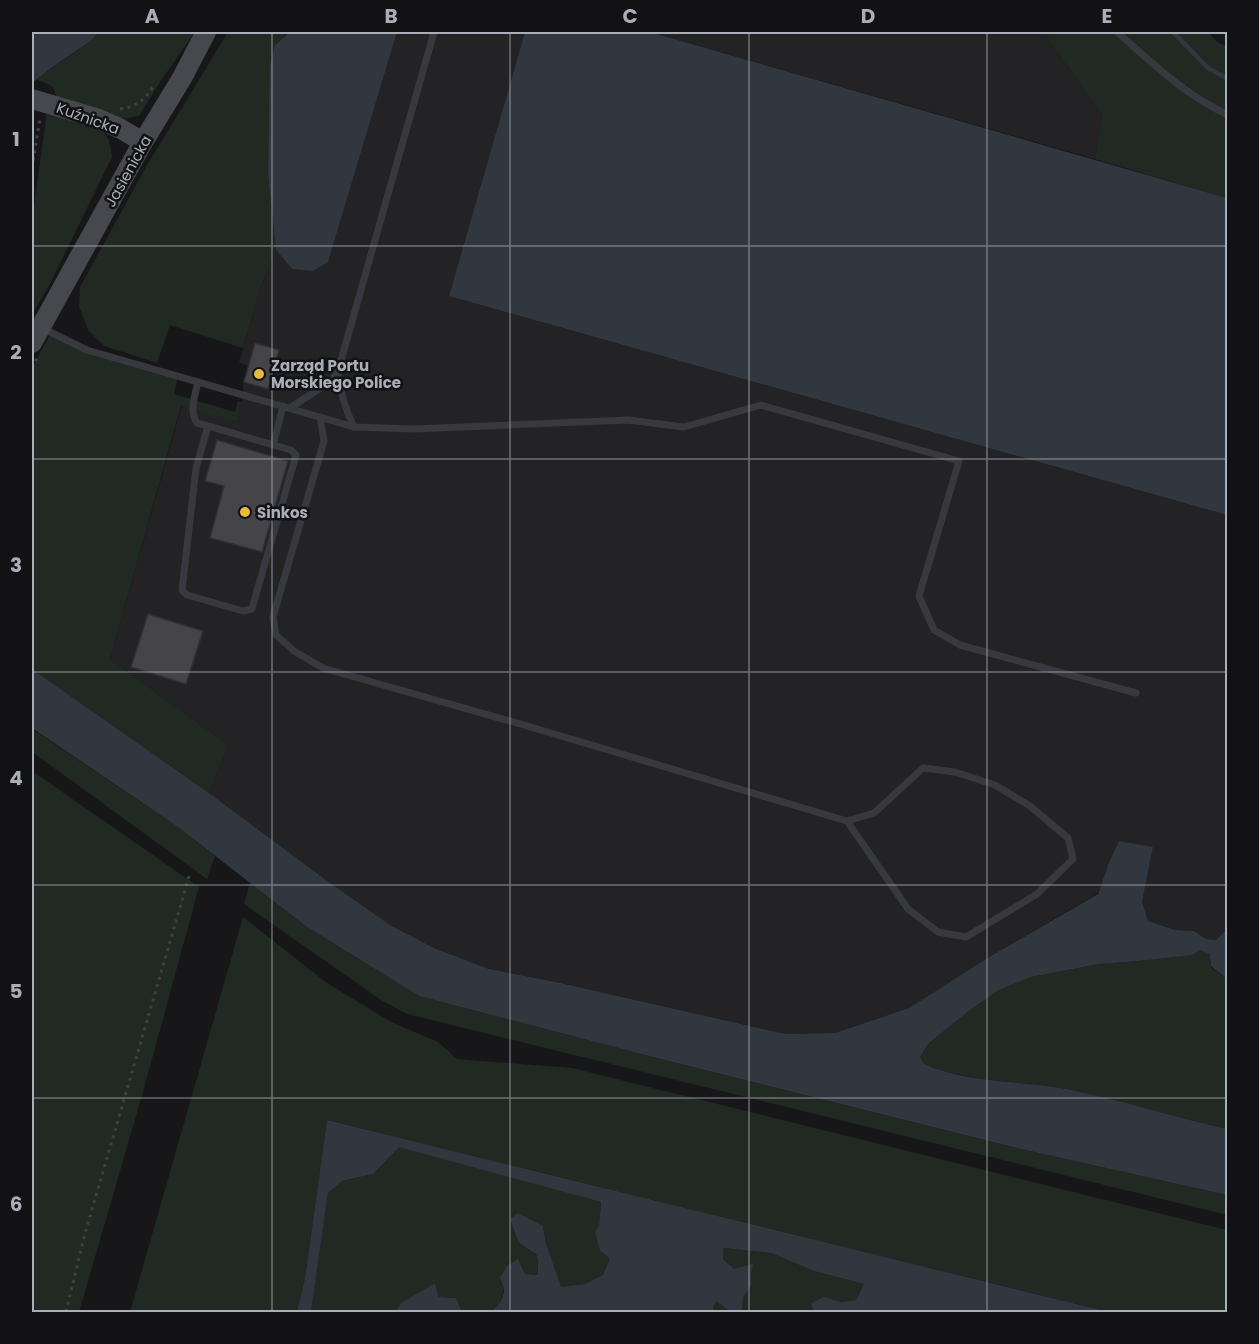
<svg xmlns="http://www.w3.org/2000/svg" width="1259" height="1344" font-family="Poppins,sans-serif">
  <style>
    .built { fill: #232326 }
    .green { fill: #212923 }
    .water { fill: #30373e }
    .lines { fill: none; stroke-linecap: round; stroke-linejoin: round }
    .stream { stroke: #30373e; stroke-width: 4.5 }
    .building { fill: #444449; stroke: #313135; stroke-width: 1.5 }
    .path { stroke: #3e4045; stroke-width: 3; stroke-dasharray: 3 4.5; stroke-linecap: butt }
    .lane { stroke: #38393e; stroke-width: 7 }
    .secondary { stroke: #46484e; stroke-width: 20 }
    .grid { fill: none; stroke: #aaaeb8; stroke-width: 1.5; stroke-opacity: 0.55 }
    .poi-dot { fill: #e9b93f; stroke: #121214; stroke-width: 2 }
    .labels { text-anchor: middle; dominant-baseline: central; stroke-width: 5; stroke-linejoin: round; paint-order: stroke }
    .street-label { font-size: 15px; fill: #aaaeb8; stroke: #121214 }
    .poi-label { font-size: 15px; font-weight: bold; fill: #aaaeb8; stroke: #121214; text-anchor: start }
    .neatline { fill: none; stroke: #aaaeb8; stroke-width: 2 }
    .grid-label { font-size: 20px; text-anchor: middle; font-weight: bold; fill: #aaaeb8 }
  </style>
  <rect width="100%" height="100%" fill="#171719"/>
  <!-- built -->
  <path class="built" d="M397,32H525L449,296L1227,515V932H1224L1216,940L1206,939L1194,931L1175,930L1148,921L1142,902L1153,847L1108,865L1098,893L989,957L909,1008L835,1033L785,1034L556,982L489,969L434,948L390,925L326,880L209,793L228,745L110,659L182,405L237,422L242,402L244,382L249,366L239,363L260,289L276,250L292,269L328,262Z
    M650,32H1043L1102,115L1095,159Z"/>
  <!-- green -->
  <path class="green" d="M98,32H195L160,82L139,116L122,119L59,101L52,86L36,79C55,64 84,50 98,32Z
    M228,32H289L275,45L268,175L276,250L260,289L243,348L170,325L157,363L104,346L88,330L79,306L80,287L147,165Z
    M1043,32H1208L1217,42L1227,47V198L1095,159L1102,115Z
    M47,111L101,129L109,140L112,157L51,282L32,315V220Z
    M51,333L87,350L178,376L174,394L235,412L238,401L242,402L237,422L181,406L110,659L228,745L209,793L32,669V368Z
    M32,729L178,827L215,856L207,879L32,752Z
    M35,773L199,887L143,1092L79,1312H32V776Z
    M250,883L307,927L419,996L653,1057L1021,1149L1227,1195V1215L407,1014L381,1000L244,904Z
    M243,917L327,983L391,1022L438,1042L457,1059L572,1068L1227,1230V1312H1109L327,1120L305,1278L297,1312H130Z
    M1200,950L1211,954V967L1227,979V1129C1174,1117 1121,1100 1067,1089C1020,1080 969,1083 923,1064L920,1057L928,1044L970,1010L999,990L1031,977L1099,964L1138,961Z
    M399,1146L601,1202L599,1226L610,1259L604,1275L585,1284L561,1288L546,1243L543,1226L519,1243C537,1254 539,1253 538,1275L525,1274L504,1288C502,1298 500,1307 491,1312H462L456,1298L439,1297L435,1283L401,1303L395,1312H310L328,1193L342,1181L373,1174Z
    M722,1248L771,1253L814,1271L864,1284L856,1300L841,1302L823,1298L811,1303L813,1312H714L713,1308L716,1300L731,1312L751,1286V1273L734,1269L723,1259Z"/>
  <!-- water -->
  <path class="water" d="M32,32H98L92,40L51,68L32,83Z
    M290,32H397L328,262L313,271L292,269L276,250L268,175L270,66L275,45Z
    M525,32H650L1227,198V515L449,296Z
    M32,669L209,793L326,880L390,925L434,948L489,969L556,982L785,1034L835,1033L909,1008L989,957L1098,894L1108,865L1119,841L1153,847L1142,902L1148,921L1175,930L1194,931L1206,939L1216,940L1224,932H1227V979L1211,966L1210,954L1200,950L1192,955L1138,961L1099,964L1031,977L999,990L970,1010L928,1044L920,1057L924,1064C969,1084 1020,1080 1067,1089C1121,1100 1174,1117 1227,1129V1195L1021,1149L653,1057L419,996L307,927L178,827L32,728Z
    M327,1120L1109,1312H813L811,1303L824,1297L841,1302L856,1300L864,1284L814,1271L771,1253L723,1248V1259L734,1269L753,1264L751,1273V1286L743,1297L742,1311L731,1312L716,1301L713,1308L714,1312H491C498,1307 504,1298 504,1289C504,1288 501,1279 500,1278L507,1266L518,1259L525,1274L538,1275V1261L536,1254L519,1243L510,1219L518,1213L543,1226L546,1243L561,1287L585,1284L603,1275L610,1259L600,1250L595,1232L599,1226L601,1202L399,1147L373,1174L342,1181L328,1193L311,1311L310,1312H297L305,1278Z
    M435,1283L439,1297L456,1298L462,1312H395L401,1303Z"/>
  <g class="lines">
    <!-- stream -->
    <path class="stream" d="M1173,32L1208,68L1228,79"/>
  </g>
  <!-- building -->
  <path class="building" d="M255,343L279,350L268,389L244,382Z
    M217,440L288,461L262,552L210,538L224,486L205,481Z
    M148,614L203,631L186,684L131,667Z"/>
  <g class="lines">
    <!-- path -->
    <path class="path" d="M120,109C135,107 145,100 153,87L156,89
      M32,168L40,118
      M32,368L37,358
      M66,1312L84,1237L190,873"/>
    <!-- lane -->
    <path class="lane" d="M1117,32C1152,63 1185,95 1228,115
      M42,328L87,350L354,427L414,429L628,420L684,427L761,405L959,461L919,596L934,630L960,645L1136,693
      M338,371C340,391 345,409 354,427
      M198,382C195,395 189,411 197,423L208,426L291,450L296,455L253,605L252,609L243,611L187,595L182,590L196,468L208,426
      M290,408L331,381L338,371L434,32
      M320,417L324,441L273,617L276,635L294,651L323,668L524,725L847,821L874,813L923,768L955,772L995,785L1030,806L1068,838L1073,859L1037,894L966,937L938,932L908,909L847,821
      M273,445L283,406"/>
    <!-- secondary -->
    <path class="secondary" d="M32,99L96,118L121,129L143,142
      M32,343L143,142L182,78L206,32"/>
  </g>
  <!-- grid -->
  <path class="grid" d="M272,32V1312M510,32V1312M749,32V1312M987,32V1312M32,246H1228M32,459H1228M32,672H1228M32,885H1228M32,1098H1228"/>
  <!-- markers -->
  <g class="poi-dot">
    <circle cx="259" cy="374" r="6"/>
    <circle cx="245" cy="512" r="6"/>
  </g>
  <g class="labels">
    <!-- street labels -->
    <g class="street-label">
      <text transform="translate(88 118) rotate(20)">Kuźnicka</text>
      <text transform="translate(128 171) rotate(-61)">Jasienicka</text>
    </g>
    <!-- poi labels -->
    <g class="poi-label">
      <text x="271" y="365">Zarząd Portu<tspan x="271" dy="17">Morskiego Police</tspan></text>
      <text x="257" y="512">Sinkos</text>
    </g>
  </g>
  <!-- border -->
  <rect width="1259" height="1344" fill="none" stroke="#121214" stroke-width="66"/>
  <rect x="33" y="33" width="1193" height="1278" class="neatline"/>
  <g class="grid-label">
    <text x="152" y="23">A</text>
    <text x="391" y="23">B</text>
    <text x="630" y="23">C</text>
    <text x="868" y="23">D</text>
    <text x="1107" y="23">E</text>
    <text x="16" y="146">1</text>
    <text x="16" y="359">2</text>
    <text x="16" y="572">3</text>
    <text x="16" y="785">4</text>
    <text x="16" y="998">5</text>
    <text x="16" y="1211">6</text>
  </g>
</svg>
